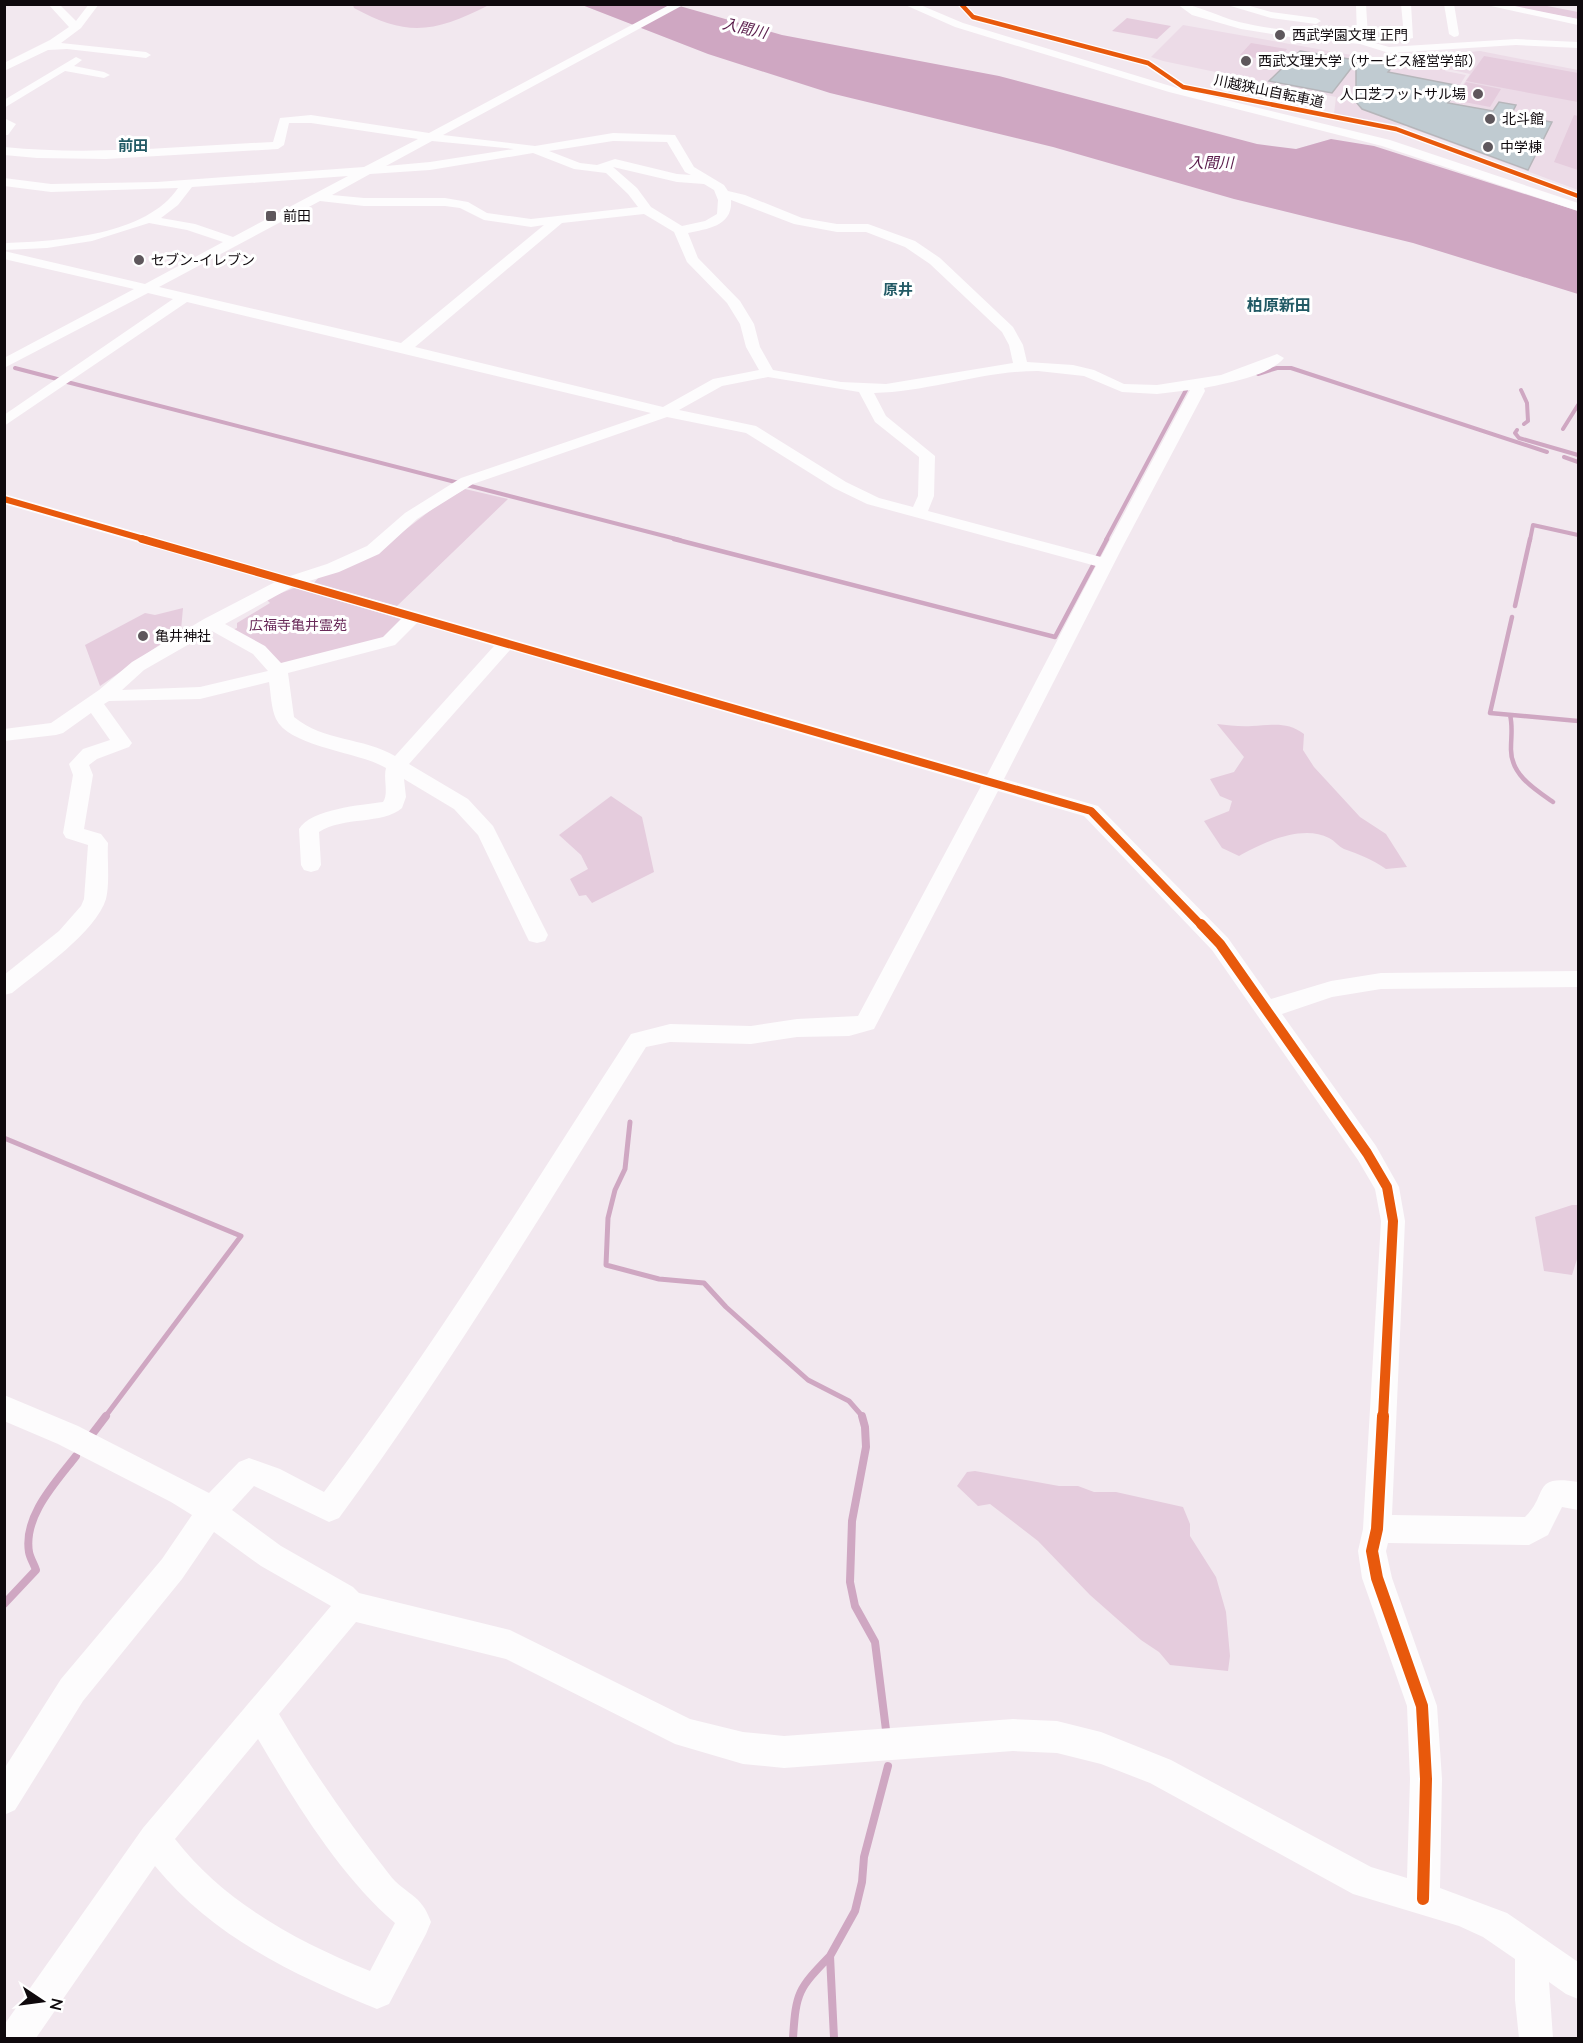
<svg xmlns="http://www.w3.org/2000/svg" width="1583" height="2043" font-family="Mulish,'Noto Sans JP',sans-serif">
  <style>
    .built { fill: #ecdbe7 }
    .green { fill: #e5ccdd }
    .water { fill: #cfa7c2 }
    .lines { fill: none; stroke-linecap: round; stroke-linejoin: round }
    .stream-far3 { stroke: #cfa7c2; stroke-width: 4 }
    .stream-far2 { stroke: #cfa7c2; stroke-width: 4.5 }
    .stream-far1 { stroke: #cfa7c2; stroke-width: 5 }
    .stream { stroke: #cfa7c2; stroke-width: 8 }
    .building { fill: #c0cbd1; stroke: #b6b6ba; stroke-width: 1.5 }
    .minor { fill: #fdfcfd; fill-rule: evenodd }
    .cycleway-far4-casing { stroke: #fff; stroke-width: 7 }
    .cycleway-far3-casing { stroke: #fff; stroke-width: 8 }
    .cycleway-far2-casing { stroke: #fff; stroke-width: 10 }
    .cycleway-far1-casing { stroke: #fff; stroke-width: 14 }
    .cycleway-casing { stroke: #fff; stroke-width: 16 }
    .cycleway-far4 { stroke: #e8590c; stroke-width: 4.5 }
    .cycleway-far3 { stroke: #e8590c; stroke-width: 6 }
    .cycleway-far2 { stroke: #e8590c; stroke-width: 8 }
    .cycleway-far1 { stroke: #e8590c; stroke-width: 10 }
    .cycleway { stroke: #e8590c; stroke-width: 12 }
    .poi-dot { fill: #5e575c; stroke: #fff; stroke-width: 2 }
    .labels { text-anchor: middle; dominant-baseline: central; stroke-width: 6; stroke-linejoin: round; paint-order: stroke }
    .far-poi-label { font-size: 14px; fill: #0f090d; stroke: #fff; text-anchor: start }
    .far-street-label { font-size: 14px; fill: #0f090d; stroke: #fff }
    .far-park-label { font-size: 14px; fill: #692a59; stroke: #fff }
    .far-water-label { font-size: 15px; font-style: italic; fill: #591b4a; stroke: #fff }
    .far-neighbourhood-label { font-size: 15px; font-weight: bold; fill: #225a65; stroke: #fff }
    .far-quarter-label { font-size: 16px; font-weight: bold; fill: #225a65; stroke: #fff }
  </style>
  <rect width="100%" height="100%" fill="#f2e8ef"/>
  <!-- built -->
  <path class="built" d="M1183,25L1408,65L1413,56L1456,53L1445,71L1466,75L1453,96L1435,115L1404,126L1334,114L1336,97L1163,61L1151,57Z
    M1480,51L1578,70V190L1407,127L1437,116L1456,96L1470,74L1448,69L1459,53Z"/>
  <!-- green -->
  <path class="green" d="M353,5V4L489,5C435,32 409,38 354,8Z
    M1505,5H1542L1578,12V19Z
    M1127,18L1171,26L1157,39L1112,31Z
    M1251,43L1287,49L1277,62L1240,55Z
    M1484,56L1578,73V102L1466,81Z
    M1466,82L1501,89L1490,107L1454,100Z
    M1574,115L1578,116V170L1554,162Z
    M465,489L508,499L397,606L314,583L318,578L396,537L440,503Z
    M294,588L405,620L390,639L281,667L232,630L237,628V623L270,603L266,599Z
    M183,608L181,630L100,686L85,645L145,613L155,615Z
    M1217,724C1228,725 1240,727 1252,726C1272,725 1287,721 1304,734L1303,750L1314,767L1360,817L1386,834L1407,867L1386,869C1373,860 1359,854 1344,849C1338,846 1335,841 1329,838C1302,824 1262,843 1239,856L1222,848L1204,821L1229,811L1232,801L1220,796L1210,779L1234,772L1244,757Z
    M611,796L642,817L654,872L592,903L586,895L579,896L570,879L588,869L581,855L559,835Z
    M1572,1205H1578V1256L1572,1275L1544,1271L1535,1217Z
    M975,1471L1059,1486H1078L1094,1492H1116L1183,1507L1190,1524V1536L1216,1577L1226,1612L1230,1656L1228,1671L1170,1665L1159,1652L1141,1640L1090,1595L1038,1541L990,1504L978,1506L957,1486L967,1472Z"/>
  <!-- water -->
  <path class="water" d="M582,5H676L782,35L999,76L1257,144L1296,149L1331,139L1374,146L1578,211V294L1413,243L1234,199L1053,147L830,93L708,54Z"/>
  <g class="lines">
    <!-- stream-far3 -->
    <path class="stream-far3" d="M15,368L61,380
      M1258,374L1277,368H1291L1547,452
      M67,382L680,540
      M1521,390L1527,403L1528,421L1524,424
      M1563,429L1578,405
      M1517,430L1515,433L1519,438L1578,455
      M1564,457L1578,462
      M1106,540L1186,390
      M1530,540L1533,525L1578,535"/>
    <!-- stream-far2 -->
    <path class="stream-far2" d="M674,539L1055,637L1107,539
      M1515,606L1530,539
      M1512,617L1490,713L1578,721
      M1510,715C1513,727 1511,736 1511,748C1510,774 1534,789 1553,802"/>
    <!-- stream-far1 -->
    <path class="stream-far1" d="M630,1122L625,1169L615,1190L608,1218L606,1265L659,1279L704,1283L726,1307L808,1380L849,1401L863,1417
      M4,1138L241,1236L105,1417"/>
    <!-- stream -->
    <path class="stream" d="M862,1416L865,1427L866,1447L852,1521L850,1582L855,1606L875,1642L886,1730
      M93,1433L106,1416
      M4,1604L36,1570C34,1564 30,1558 29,1552C23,1516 56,1482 76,1456
      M793,2038C796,1992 798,1989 830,1956
      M834,2038L830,1956L855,1911L862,1882L864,1857L888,1766"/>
  </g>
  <!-- building -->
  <path class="building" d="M1300,51L1393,66L1388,72L1460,86L1448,103L1493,111L1499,102L1516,105L1511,115L1552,122L1528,170L1362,109L1356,102V62L1332,93L1269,81Z"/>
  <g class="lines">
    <!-- minor -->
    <path class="minor" d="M48,4H59L76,21L89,4H99L81,28L61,43L146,52L151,55L146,58L67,49L48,50L4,71V63L50,40L69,27Z
      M671,4H685L443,135L535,146L613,133L675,135L694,167L724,185L728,191L745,195L802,218L837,224H868L915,241L940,258L1013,327L1023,345L1027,362L1073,365L1094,370L1124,384L1157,385L1221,375L1277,354L1284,358C1269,376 1227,383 1204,388L1205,391L1122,548L1004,779L1098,806L1228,938L1271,999L1331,981L1381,973L1578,971V987L1381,989L1332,997L1282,1014L1376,1146L1399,1187L1405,1221L1392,1515L1525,1517C1549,1494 1531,1474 1578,1482V1510L1562,1507L1548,1535L1529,1545L1388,1543L1386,1551L1392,1578L1437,1706L1442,1779L1440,1888L1507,1913L1578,1962V1999L1566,1994L1549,1982L1553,2038H1519L1515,2000V1959L1483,1937L1459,1926L1353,1894L1150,1783L1101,1764L1057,1753L1013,1751L784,1768L743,1764L675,1744L506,1659L356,1622L279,1714C312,1770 349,1823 389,1874C405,1895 421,1893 431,1922L426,1934L389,2004L377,2009C294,1975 213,1937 155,1866L36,2038H4V2025L143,1828L331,1606L261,1566L214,1532L182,1579L83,1701L15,1810L4,1815V1769L61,1679L162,1559L192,1515L171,1502L58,1444L4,1421V1395L78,1426L209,1493L239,1462L249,1458L280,1469L324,1492C435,1346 531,1188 631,1034L670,1024L751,1026L797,1019L858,1016L981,786L510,650L409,764L468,799L493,826L548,935L545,941L537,943L529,941L526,935L478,835L454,809L404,779L406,797L402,808C382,825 344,816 319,832L321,865L318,870L311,872L304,870L301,865L299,829C311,809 361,805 383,802C389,793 383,779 386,768C360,752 289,747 276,719C271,708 271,694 269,682L200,699L109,701L104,704L132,743L129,747L97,759L89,765L93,775L84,829L101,834L108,843C107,860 110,882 106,899C96,932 39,971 12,993L4,995V975L59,931L81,906L84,899L88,845L66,838L63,833L73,775L69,764L83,749L110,740L91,713L63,733L56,735L4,741V729L51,723L99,690L132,662L204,619L275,582L4,504V494L290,576L327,564L367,546L405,513L461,478L651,413L187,302L4,426V415L173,299L148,293L4,368V358L134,289L4,259V251L145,284L223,242L187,230L149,223L92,241L47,248L4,250V244L7,243C59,241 147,235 178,188L51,192L4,186V178L51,184L157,182L364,167L418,139L311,123H289L284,145L278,149L106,159L37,158L4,155V147C94,156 183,146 273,142L280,118L311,115L429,133ZM432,141L514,149L430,162L386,166ZM613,141L667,142L685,172L691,175L677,174L615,159L597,165L580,163L549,151ZM533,153L574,169L606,173L628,194L638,207L531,219L487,213L468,202L445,198H364L332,195L370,174L430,170ZM613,167L677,182L704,184L714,190L718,200L717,214L705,221L682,226L651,207L637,188ZM348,176L233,237L195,224L161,218L178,205L192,187ZM731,200L794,224L837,232H866L905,247L930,264L1002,332L1009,345L1013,363L886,384L841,382L773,370L760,347L754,324L740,301L698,258L688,233C708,229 733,226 731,200ZM320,201L364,206H445L460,208L484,220L531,227L544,225L401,343L159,287ZM644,214L674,232L687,262L727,303L740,324L746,347L759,370L713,379L663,407L415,347L562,223ZM1038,371L1084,376L1122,392L1157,394L1190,390L1101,557L928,511L934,496L935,456L886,416L874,393C929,392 982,371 1038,371ZM768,377L859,392L875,422L919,457L918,496L913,507L879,498L846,482L756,426L679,410L722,386ZM667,417L746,433L834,488L867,504L1096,566L987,775L309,581L339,572L379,554L417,519L473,484ZM292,587L401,619L383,637L281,663L265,646L225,624ZM417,623L494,646L395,756C363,737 324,742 294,717L288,673L395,645ZM212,631L253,654L268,671L200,687L122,690L144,670ZM998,791L1084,816L1212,950L1358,1160L1375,1189L1381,1221L1363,1529L1358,1551L1362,1578L1407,1706L1410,1779L1407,1878L1371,1867L1171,1760L1101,1732L1057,1721L1013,1719L784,1736L743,1732L690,1719L510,1630L359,1593L353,1587L281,1546L232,1510L254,1486L329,1522L339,1518C450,1367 547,1205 646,1047L670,1042L751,1044L797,1037L849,1036L874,1029ZM258,1739C295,1802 340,1876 395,1923L370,1971C296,1941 225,1903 175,1839Z
      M903,4H918L963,23L1177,88L1390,140L1578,203V211L1382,146L1169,92L955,27Z
      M1177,4C1198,4 1218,17 1239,22C1277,31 1318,34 1357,37L1356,4H1366L1368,37L1380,38V42L1375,43L1389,47L1516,39L1578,42V48L1516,45L1389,53L1360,44L1296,38L1241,29L1192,15Z
      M1224,4H1243L1271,12L1316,18L1321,21L1316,24L1271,18Z
      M1401,4H1411L1413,38L1409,39L1404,36Z
      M1444,4H1454L1459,34L1458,36L1454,37L1449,34Z
      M1482,4H1505L1578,19V25Z
      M76,57L82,60L74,66L104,72L110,75L104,78L65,71L4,108V100Z
      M4,118L16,124L8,135H4Z"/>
    <defs>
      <path id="cycleway-far4" d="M961,4L973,17L1148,63L1183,87L1396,129L1578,196"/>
      <path id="cycleway-far3" d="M4,499L147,540"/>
      <path id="cycleway-far2" d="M142,539L1091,811L1202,926"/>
      <path id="cycleway-far1" d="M1201,924L1220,944L1367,1153L1387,1187L1393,1221L1383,1417"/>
      <path id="cycleway" d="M1383,1416L1377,1529L1372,1551L1377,1578L1422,1706L1426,1779L1423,1899"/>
    </defs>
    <!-- cycleway-far4 casing -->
    <use href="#cycleway-far4" class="cycleway-far4-casing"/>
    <!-- cycleway-far3 casing -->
    <use href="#cycleway-far3" class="cycleway-far3-casing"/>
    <!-- cycleway-far2 casing -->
    <use href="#cycleway-far2" class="cycleway-far2-casing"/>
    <!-- cycleway-far1 casing -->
    <use href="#cycleway-far1" class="cycleway-far1-casing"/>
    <!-- cycleway casing -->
    <use href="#cycleway" class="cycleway-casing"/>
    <!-- cycleway-far4 -->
    <use href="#cycleway-far4" class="cycleway-far4"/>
    <!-- cycleway-far3 -->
    <use href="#cycleway-far3" class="cycleway-far3"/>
    <!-- cycleway-far2 -->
    <use href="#cycleway-far2" class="cycleway-far2"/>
    <!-- cycleway-far1 -->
    <use href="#cycleway-far1" class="cycleway-far1"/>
    <!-- cycleway -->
    <use href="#cycleway" class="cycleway"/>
  </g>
  <!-- markers -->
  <g class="poi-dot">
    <circle cx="1280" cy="35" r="6"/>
    <circle cx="1246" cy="61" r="6"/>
    <circle cx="1478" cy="94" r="6"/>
    <circle cx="1490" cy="119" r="6"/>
    <circle cx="1488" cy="147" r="6"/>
    <rect x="265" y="210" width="12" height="12" rx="3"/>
    <circle cx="139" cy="260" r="6"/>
    <circle cx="143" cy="636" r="6"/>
  </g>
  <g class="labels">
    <!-- far-poi labels -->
    <g class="far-poi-label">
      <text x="1292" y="35">西武学園文理 正門</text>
      <text x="1258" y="61">西武文理大学（サービス経営学部）</text>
      <text x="1466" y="94" text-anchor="end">人口芝フットサル場</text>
      <text x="1502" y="119">北斗館</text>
      <text x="1500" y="147">中学棟</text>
      <text x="283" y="216">前田</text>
      <text x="151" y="260">セブン-イレブン</text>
      <text x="155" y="636">亀井神社</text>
    </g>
    <!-- far-street labels -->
    <g class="far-street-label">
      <text transform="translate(1269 91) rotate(12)">川越狭山自転車道</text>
    </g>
    <!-- far-park labels -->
    <g class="far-park-label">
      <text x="298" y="625">広福寺亀井霊苑</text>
    </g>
    <!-- far-water labels -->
    <g class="far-water-label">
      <text transform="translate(745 28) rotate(13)">入間川</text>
      <text x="1211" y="162">入間川</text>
    </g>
    <!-- far-neighbourhood labels -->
    <g class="far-neighbourhood-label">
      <text x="133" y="145">前田</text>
      <text x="898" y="289">原井</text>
    </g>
    <!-- far-quarter labels -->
    <g class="far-quarter-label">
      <text x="1279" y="305">柏原新田</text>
    </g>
  </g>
  <!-- border -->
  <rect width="1583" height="2043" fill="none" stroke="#0f090d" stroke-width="12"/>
  <!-- north arrow -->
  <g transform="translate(42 2001) rotate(103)" stroke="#ffffff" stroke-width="4.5" paint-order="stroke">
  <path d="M0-4.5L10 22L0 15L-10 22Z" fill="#0f090d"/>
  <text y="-9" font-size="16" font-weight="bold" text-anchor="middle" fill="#0f090d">N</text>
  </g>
</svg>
